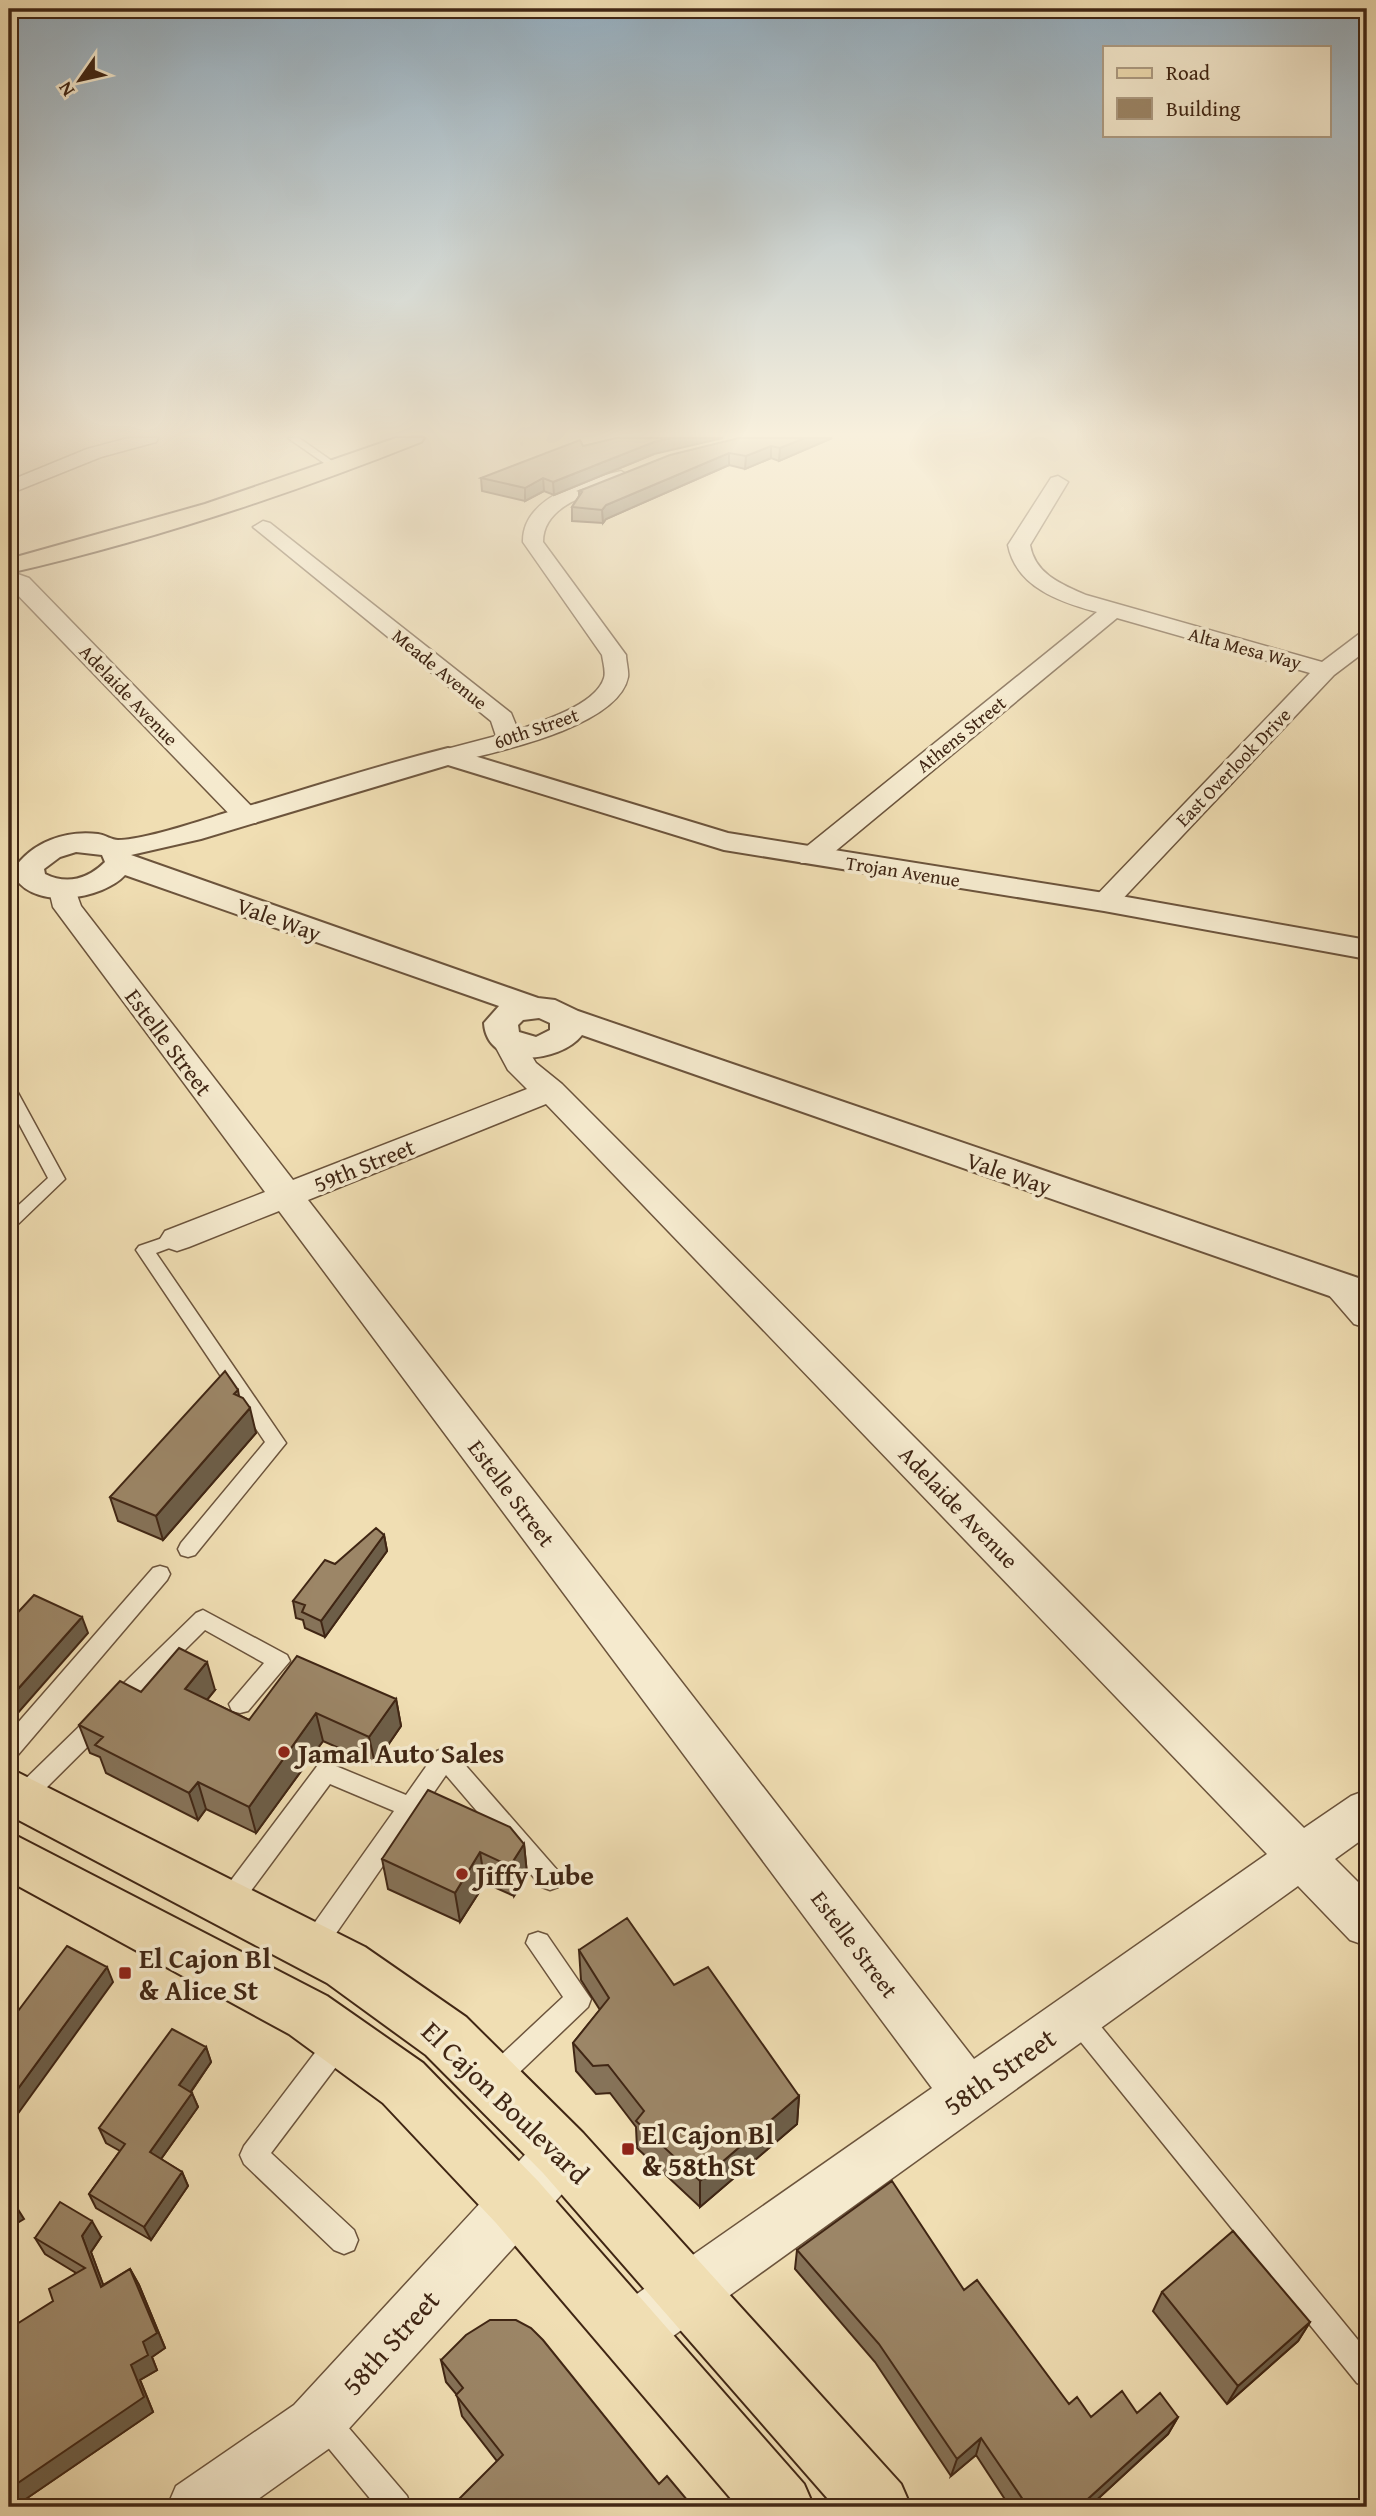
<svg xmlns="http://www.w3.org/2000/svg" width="1376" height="2516" font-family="'Gentium Book Plus',serif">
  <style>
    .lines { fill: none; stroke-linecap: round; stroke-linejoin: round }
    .service-casing { stroke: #6c543c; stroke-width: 3 }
    .minor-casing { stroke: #6c543c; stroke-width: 3 }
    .tertiary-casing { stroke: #6c543c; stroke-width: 4 }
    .primary-casing { stroke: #402614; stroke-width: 4 }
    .service { fill: #f5eace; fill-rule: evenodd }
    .minor { fill: #f5eace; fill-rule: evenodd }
    .tertiary { fill: #f5eace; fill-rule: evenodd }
    .primary { fill: #f0deb3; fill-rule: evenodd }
    .wall { fill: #867359; stroke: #402614; stroke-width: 2 }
    .shaded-wall { fill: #6d5e48; stroke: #402614; stroke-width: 2 }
    .building { fill: #9c8667; stroke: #402614; stroke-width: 2 }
    .poi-dot { fill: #8f2418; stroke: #f5eace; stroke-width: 2.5 }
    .labels { text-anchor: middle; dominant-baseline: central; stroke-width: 7; stroke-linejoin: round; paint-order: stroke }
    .far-street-label { font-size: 19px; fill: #402614; stroke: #f5eace }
    .street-label { font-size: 23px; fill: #402614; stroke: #f5eace }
    .near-poi-label { font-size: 28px; font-weight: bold; fill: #402614; stroke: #f5eace; text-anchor: start }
    .near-street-label { font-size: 28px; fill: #402614; stroke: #f5eace }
  </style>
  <rect width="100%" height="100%" fill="#f0deb3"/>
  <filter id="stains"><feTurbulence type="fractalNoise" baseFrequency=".00286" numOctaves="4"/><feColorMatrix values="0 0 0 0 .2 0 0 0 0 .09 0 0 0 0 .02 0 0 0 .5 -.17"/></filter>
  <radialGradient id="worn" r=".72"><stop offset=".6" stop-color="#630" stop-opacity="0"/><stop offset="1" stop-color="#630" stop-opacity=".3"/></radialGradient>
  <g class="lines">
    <defs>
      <path id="service" d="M288,438H299L342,468L334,470Z
        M9,1086L17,1091L65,1179L15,1227L9,1229V1214L48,1178L9,1105Z
        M177,1233L186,1239L183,1243L156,1253L286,1443L195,1555L188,1557L181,1555L178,1549L181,1543L265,1442L136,1250L139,1246Z
        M160,1566L167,1568L170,1574L167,1580L17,1756L9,1759V1733L153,1568Z
        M203,1610L287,1655L290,1661L248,1711L240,1713L232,1711L229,1704L264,1663L205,1630L30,1804L22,1807L14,1804L11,1797L14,1790L196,1613Z
        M445,1748L453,1751L558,1871L562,1879L558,1887L550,1890L542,1887L446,1775L321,1955L312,1958L303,1955L300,1947L303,1939L394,1811L330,1784L236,1911L228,1914L220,1911L216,1903L220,1895L318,1765L326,1762L406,1795L437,1751Z
        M538,1932L547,1935L591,1999L588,2007L503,2088L494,2092L485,2088L481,2079L485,2070L563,1997L526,1943L529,1935Z
        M1076,2004L1085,2007L1367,2351V2387L1357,2383L1067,2025L1064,2016L1067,2007Z
        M339,2030L348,2033L352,2042L348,2051L271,2153L354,2230L358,2240L354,2250L344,2254L334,2250L244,2164L240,2155L244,2146L330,2033Z
        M326,2409L336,2413L407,2496L411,2507H377L316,2433L312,2423L316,2413Z"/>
      <path id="minor" d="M128,438H158L156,442L101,457L9,494V481L87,449Z
        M621,471L631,477L628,481C598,492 543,502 543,542L626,655C626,661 629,671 628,677C618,728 491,753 448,764L439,761L435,756L439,751L496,736L491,721L253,527L263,521L270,523L511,713L518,730C542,721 596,705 604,678C606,672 603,662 602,655L523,542C522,497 585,480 621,471Z
        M1058,476L1068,482L1030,545C1035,574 1061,584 1086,595L1322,662L1359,634L1367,632V650L1334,675L1114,908L1104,910L1094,908L1090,902L1310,673L1117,618L821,863H801L797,857L801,851L1097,612C1060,602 1016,587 1008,545L1051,478Z
        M9,571L29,578L256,811L260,817L256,823H238L9,586Z
        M63,882L73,884L81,906L293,1180L527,1089L508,1070L493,1042L497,1035L508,1033L519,1035L536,1063L562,1084L1304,1828L1351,1796L1367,1790V1836L1335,1859L1367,1891V1946L1350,1940L1298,1886L651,2352L631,2360L611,2352L603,2332L611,2312L932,2088L279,1211L189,1247L177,1251L165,1247L160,1239L165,1231L265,1192L53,907L49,890L53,884ZM546,1104L1267,1854L974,2059L308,1200Z
        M1340,1275L1353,1278L1367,1293V1328L1354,1324L1322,1287L1327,1278Z
        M563,2127L582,2134L589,2153L582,2172L334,2445L247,2507H167L176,2486L294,2405L544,2134Z"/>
      <path id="tertiary" d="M448,748L728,833L1104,893L1367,940V959L1104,911L724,850L448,765L201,839L131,855L538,998L555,1000L578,1011L1367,1281V1309L582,1035C559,1064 487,1070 484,1023L499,1006L125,875C103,899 37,910 16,879L14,869C32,842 66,830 98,834C105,835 112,840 118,840C143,840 197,822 222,814C297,792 372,767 448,748ZM76,852L102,855L105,862C88,879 67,885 45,874L44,869L60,857ZM539,1018L550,1023V1030L536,1037L519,1032L518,1025L523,1020Z"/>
      <path id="primary" d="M396,438H424L421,442C288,495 149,541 9,573V559L205,504Z
        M9,1768L365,1947L466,2017L583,2133L901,2484L911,2507H835L543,2173L426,2055L327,1983L9,1815Z
        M9,1832L327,1996L423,2063L538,2181L804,2484L814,2507H738L496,2223L383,2103L289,2034L9,1881Z"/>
    </defs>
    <!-- service casing -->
    <use href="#service" class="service-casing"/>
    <!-- minor casing -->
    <use href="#minor" class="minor-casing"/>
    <!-- tertiary casing -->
    <use href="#tertiary" class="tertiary-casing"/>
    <!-- primary casing -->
    <use href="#primary" class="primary-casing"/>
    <!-- service -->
    <use href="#service" class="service"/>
    <!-- minor -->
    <use href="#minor" class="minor"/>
    <!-- tertiary -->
    <use href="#tertiary" class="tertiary"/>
    <!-- primary -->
    <use href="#primary" class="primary"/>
  </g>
  <!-- wall -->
  <path class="wall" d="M739,438H832L779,461L771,458L745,469L729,465L606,519L603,523L572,521V507L579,496V491Z
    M654,454L554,495L544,491L525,501L482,491L481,478Z
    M238,1390L239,1396L256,1433L163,1540L118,1521L110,1497Z
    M384,1535L387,1551L325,1637L305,1628L303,1620L296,1618L293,1601L335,1564Z
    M215,1690L207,1700L249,1720L396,1699L401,1726L375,1764L323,1741L256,1833L206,1809L198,1820L106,1773L100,1757L90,1753L79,1725L141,1692Z
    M524,1844L527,1874L514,1896L485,1883L460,1922L388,1889L382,1859Z
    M579,1950L674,1985L799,2096L797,2124L700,2207L637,2148L636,2127L610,2093L596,2094L576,2071L573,2043L600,2010L581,1980Z
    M206,2047L211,2062L191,2092L198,2107L161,2159L182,2172L188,2186L151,2240L96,2208L89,2194L120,2151L106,2143L99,2128Z
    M101,2237L91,2252L103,2285L130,2269L139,2285L165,2348L152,2357L157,2370L140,2380L153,2412L17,2505L10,2497L9,2498L53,2301L76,2273L45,2254L35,2238Z
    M797,2250L964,2290L1069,2404L1091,2417L1137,2413L1178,2417L1168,2434L1089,2507H1010L976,2455L951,2476L875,2362L795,2269Z
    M1162,2292L1310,2322L1298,2341L1227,2404L1153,2311Z
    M441,2360L659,2484L693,2507L497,2461L462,2416L457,2395L446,2382Z"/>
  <!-- shaded-wall -->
  <path class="shaded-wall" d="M671,438H723L654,454L554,495L553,482L654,442Z
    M805,438H832L779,461L780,448Z
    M771,446V458L745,469L746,456Z
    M729,453V465L606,519L603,523L602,510L606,505Z
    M543,478L544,491L525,501V488Z
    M250,1408L256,1433L163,1540L156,1516Z
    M384,1535L387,1551L325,1637L321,1621Z
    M82,1617L88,1633L10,1722L9,1720V1699Z
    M207,1662L215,1690L193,1717L185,1689Z
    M396,1699L401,1726L375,1764L369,1737Z
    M316,1713L323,1741L256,1833L249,1807Z
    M198,1782L206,1809L198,1820L189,1793Z
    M524,1844L527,1874L514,1896L510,1866Z
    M480,1852L485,1883L460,1922L455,1893Z
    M107,1967L113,1982L9,2126V2101Z
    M206,2047L211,2062L185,2100L179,2085Z
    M192,2093L198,2107L156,2166L150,2152Z
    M799,2096L797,2124L700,2207V2181Z
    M182,2172L188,2186L151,2240L144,2227Z
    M14,2203L24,2219L9,2228V2206Z
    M92,2221L101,2237L91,2252L110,2303L101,2287L82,2236Z
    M130,2269L139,2285L165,2348L152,2357L157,2370L140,2380L153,2412L17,2505L10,2497L9,2498V2489L131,2365L143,2342Z
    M1310,2322L1298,2341L1227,2404L1238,2386Z
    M1178,2417L1168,2434L1089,2507H1079Z
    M981,2438L976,2455L951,2476L957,2459Z"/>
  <!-- building -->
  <path class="building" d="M616,438H671L654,442L553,482L543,478L525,488L481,478L580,440L583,446Z
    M739,438H805L780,448L771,446L746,456L729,453L606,505L602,510L572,507L582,492L579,491L670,455Z
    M225,1371L238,1390L234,1394L243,1398L250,1408L156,1516L110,1497Z
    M376,1528L384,1535L321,1621L302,1612L305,1605L293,1601L325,1560L335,1564Z
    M34,1595L82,1617L9,1699V1622Z
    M179,1648L207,1662L185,1689L249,1720L297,1656L396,1699L369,1737L316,1713L249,1807L198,1782L189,1793L95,1745L103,1737L79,1725L120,1681L141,1692Z
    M428,1790L510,1827L524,1844L510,1866L480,1852L455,1893L382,1859Z
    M627,1918L674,1985L708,1967L799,2096L700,2181L636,2121L644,2111L608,2065L593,2066L573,2043L609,1998L579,1950Z
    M67,1946L107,1967L9,2101V2023Z
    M172,2029L206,2047L179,2085L192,2093L150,2152L182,2172L144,2227L89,2194L125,2144L99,2128Z
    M892,2181L964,2290L977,2280L1069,2404L1077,2397L1091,2417L1122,2391L1137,2413L1160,2393L1178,2417L1079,2507H1028L981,2438L957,2459L879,2344L797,2250Z
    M9,2199L14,2203L9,2206Z
    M60,2202L92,2221L82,2236L101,2287L130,2269L157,2333L143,2342L148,2355L131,2365L144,2397L9,2489V2329L53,2301L49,2289L85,2268L35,2238Z
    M1233,2231L1310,2322L1238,2386L1162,2292Z
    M490,2320H516L531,2328L543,2340L659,2484L667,2476L693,2507H451L503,2455L456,2395L463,2388L441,2360L466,2335Z"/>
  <!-- sky -->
  <linearGradient id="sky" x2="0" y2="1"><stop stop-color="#93acbd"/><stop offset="0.55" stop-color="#f8f0dd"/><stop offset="1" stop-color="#f8f0dd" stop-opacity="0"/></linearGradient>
  <rect width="1376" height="790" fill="url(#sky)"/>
  <!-- markers -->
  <g class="poi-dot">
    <circle cx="284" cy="1752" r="7"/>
    <circle cx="462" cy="1874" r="7"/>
    <rect x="118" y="1966" width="14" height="14" rx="3.5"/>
    <rect x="621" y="2142" width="14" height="14" rx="3.5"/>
  </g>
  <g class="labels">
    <!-- far-street labels -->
    <g class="far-street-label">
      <text transform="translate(1245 648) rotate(15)">Alta Mesa Way</text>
      <text transform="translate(440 669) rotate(39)">Meade Avenue</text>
      <text transform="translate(129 695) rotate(46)">Adelaide Avenue</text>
      <text transform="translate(536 728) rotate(-19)">60th Street</text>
      <text transform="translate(961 734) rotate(-39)">Athens Street</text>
      <text transform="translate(1233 767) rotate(-46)">East Overlook Drive</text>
      <text transform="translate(903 871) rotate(9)">Trojan Avenue</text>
    </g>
    <!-- street labels -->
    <g class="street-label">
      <text transform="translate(279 919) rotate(20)">Vale Way</text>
      <text transform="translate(169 1042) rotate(53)">Estelle Street</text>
      <text transform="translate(364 1165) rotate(-22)">59th Street</text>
      <text transform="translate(1009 1173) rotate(19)">Vale Way</text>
      <text transform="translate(512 1493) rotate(53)">Estelle Street</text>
      <text transform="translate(959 1507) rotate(46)">Adelaide Avenue</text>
      <text transform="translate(855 1944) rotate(53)">Estelle Street</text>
    </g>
    <!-- near-poi labels -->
    <g class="near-poi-label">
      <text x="298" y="1752">Jamal Auto Sales</text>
      <text x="476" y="1874">Jiffy Lube</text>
      <text x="139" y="1957">El Cajon Bl<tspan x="139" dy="32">&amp; Alice St</tspan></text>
      <text x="642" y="2133">El Cajon Bl<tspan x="642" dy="32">&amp; 58th St</tspan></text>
    </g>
    <!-- near-street labels -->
    <g class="near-street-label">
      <text transform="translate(999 2071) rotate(-35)">58th Street</text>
      <text transform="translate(506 2102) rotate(44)">El Cajon Boulevard</text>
      <text transform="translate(390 2342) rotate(-48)">58th Street</text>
    </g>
  </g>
  <!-- margin -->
  <rect width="1376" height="2516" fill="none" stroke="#f0deb3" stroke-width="35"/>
  <rect x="10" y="10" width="1355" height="2495" fill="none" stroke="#402614" stroke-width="3.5"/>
  <rect x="18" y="18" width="1341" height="2481" fill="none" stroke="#402614" stroke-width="2"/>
  <!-- legend -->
  <rect x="1103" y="46" width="228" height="91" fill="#f5eace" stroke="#ad9c84" stroke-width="2"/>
  <rect x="1117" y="68" width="35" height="10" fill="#f0deb3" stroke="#ad9c84" stroke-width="2"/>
  <text x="1166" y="80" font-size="21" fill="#402614">Road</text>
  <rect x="1117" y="98" width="35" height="21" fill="#9c8667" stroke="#ad9c84" stroke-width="2"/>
  <text x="1166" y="116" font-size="21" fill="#402614">Building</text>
  <!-- north arrow -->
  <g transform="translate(80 80) rotate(236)" stroke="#f5eace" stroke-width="5" paint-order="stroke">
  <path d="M0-5L12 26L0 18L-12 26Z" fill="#402614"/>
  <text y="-10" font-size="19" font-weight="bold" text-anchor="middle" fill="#402614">N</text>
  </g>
  <rect width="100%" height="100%" filter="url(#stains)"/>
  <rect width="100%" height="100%" fill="url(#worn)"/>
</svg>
